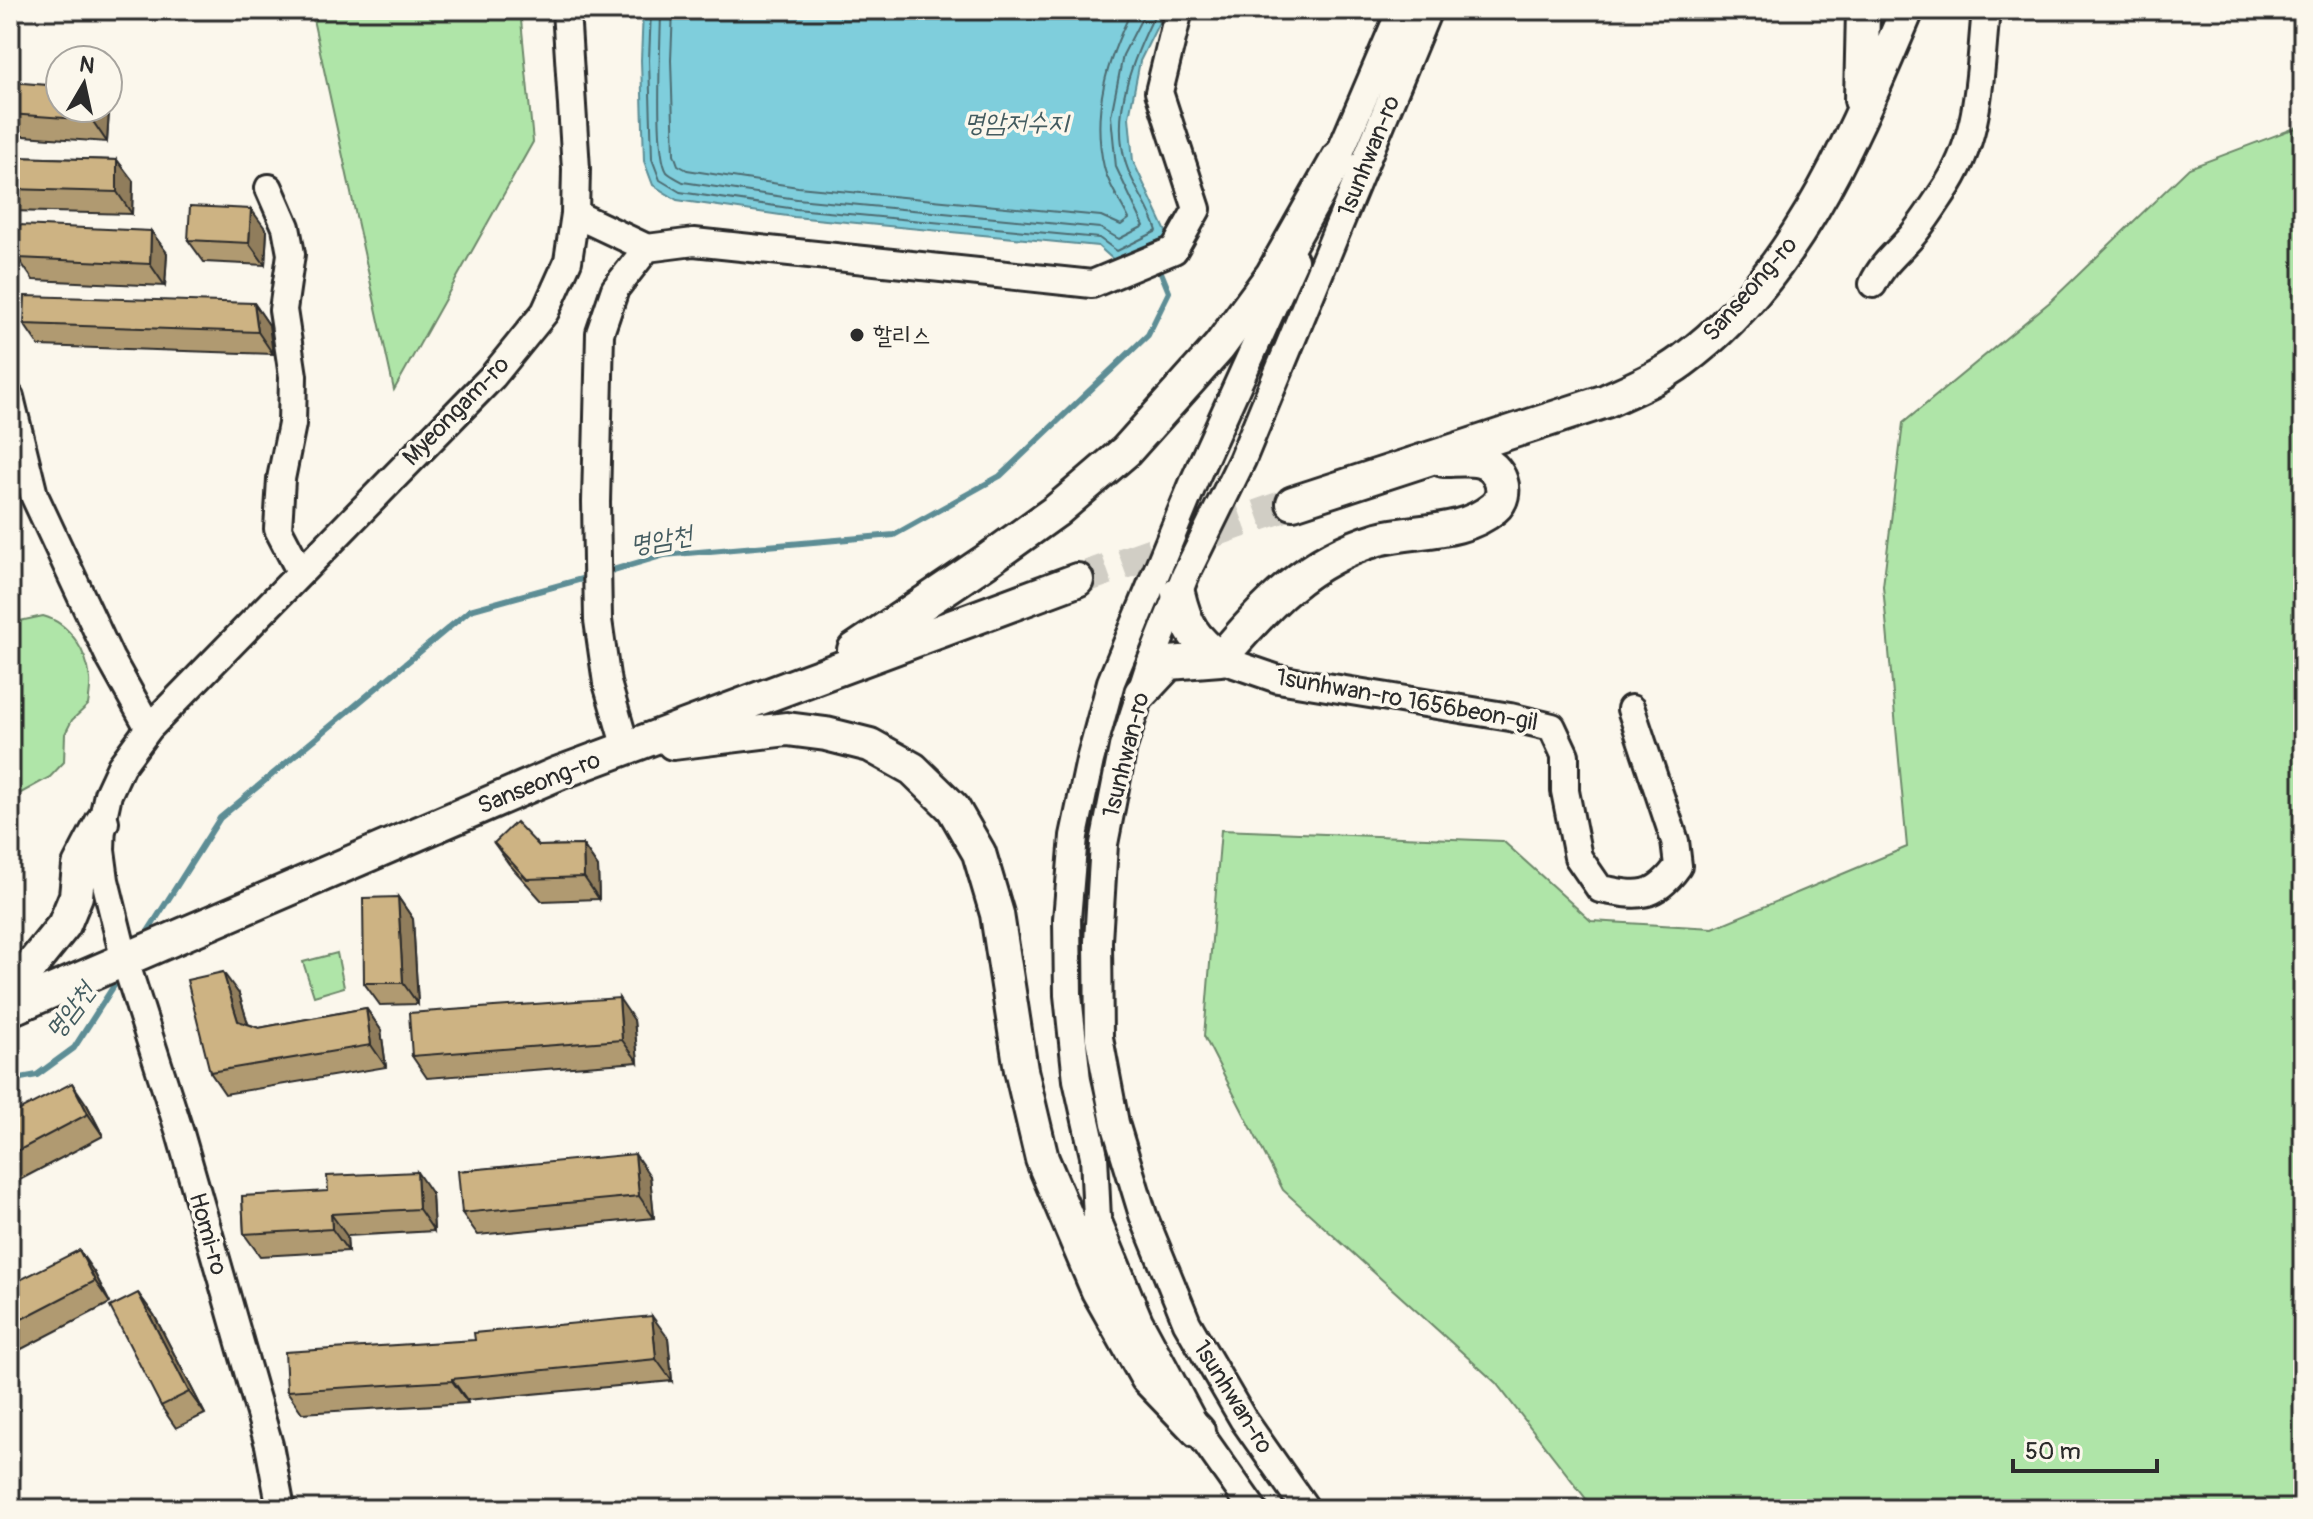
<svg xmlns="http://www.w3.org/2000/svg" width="2313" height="1519" font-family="Pangolin,'Poor Story',sans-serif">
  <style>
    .green { fill: #afe5a8; stroke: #6d886a; stroke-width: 2 }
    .water { fill: #7fcedc; stroke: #5d8d95; stroke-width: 2 }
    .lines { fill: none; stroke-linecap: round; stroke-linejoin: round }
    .shore { stroke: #4d6c72; stroke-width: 2 }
    .stream { stroke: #5d8d95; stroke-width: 6 }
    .major-tunnel { stroke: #d1cec5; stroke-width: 32; stroke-dasharray: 32 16; stroke-linecap: butt }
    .minor-casing { stroke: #2b2b2b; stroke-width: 32 }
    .major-casing { stroke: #2b2b2b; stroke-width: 38 }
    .minor { stroke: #fbf7ec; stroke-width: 26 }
    .major { stroke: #fbf7ec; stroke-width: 32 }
    .wall { fill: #b09a71; stroke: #2b2b2b; stroke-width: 2 }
    .shaded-wall { fill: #907d5c; stroke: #2b2b2b; stroke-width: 2 }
    .building { fill: #cdb383; stroke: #2b2b2b; stroke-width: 2 }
    .poi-dot { fill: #2b2b2b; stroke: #fbf7ec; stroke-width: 3 }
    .labels { text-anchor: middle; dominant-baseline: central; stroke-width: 7; stroke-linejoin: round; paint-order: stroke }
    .street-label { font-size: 24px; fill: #2b2b2b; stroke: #fbf7ec }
    .poi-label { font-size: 24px; fill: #2b2b2b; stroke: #fbf7ec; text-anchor: start }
    .water-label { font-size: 26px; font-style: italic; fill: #445c60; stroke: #fbf7ec }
  </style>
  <rect width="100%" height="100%" fill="#fbf7ec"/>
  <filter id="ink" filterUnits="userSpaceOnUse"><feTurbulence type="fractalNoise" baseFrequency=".0125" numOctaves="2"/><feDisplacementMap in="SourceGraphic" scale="16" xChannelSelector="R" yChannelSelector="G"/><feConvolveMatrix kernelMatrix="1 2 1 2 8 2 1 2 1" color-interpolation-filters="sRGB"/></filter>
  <g filter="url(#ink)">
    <!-- green -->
    <path class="green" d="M311,10H520L533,142L394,390Z
      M2303,125V1509H1594L1496,1383L1283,1190L1204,1036L1221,830L1503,841L1591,921L1713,928L1907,847L1883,586L1903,423L2051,301L2189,168Z
      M43,616C70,623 87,652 90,679C91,687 89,697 88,705L72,720L65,734L64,762L50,777L10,799V623Z
      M337,953L344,987L314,996L303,962Z"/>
    <!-- water -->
    <path class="water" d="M643,10H1165L1140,61L1129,117L1133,161L1168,236L1115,261L1098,246L794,217L677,200L653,185L644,161L641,60Z"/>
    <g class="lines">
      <!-- shore -->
      <path class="shore" d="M651,10L649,60L652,159L660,180L680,192L796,209L1099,238L1117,251L1157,231C1150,207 1133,187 1126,164C1110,111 1134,56 1157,10
        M661,10C661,38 654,153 667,172C671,176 678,179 683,182L797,199L1100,228L1119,239L1144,226L1116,167L1111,116L1123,55L1146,10
        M673,10L671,60L674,154L678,165L687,170L798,187L1101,216L1121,225L1129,219C1121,202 1108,185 1104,167C1091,111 1107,60 1132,10"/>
      <!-- stream -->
      <path class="stream" d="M603,573L664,555L894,535L1000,476L1148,335L1169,292L1158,265
        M145,936L220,818L470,610L589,577
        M10,1080L37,1075L74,1048L117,981"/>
      <!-- major-tunnel -->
      <path class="major-tunnel" d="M1077,580L1293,503"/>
      <defs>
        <path id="minor" d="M1330,176L1401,10
          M269,188L286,227L291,254L283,310L293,376L292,424L281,479L278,529L300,571
          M575,214L647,248L615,289L600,333L596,502L598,620L607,683L626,748
          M647,248L694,242L1092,284L1174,250L1197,209L1159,92L1179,10
          M1873,284C1882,264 1897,253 1911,237C1923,223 1933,207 1943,192C1982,136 1979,75 1986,10
          M10,397L34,495L110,658L149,728
          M1220,659L1278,679L1510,717L1552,727L1565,755V791L1578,857L1600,889C1638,896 1654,900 1678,866L1675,841L1631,709
          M281,1509L269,1445L180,1133L125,961L105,880L101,850L102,822L108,794L121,766L149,728L493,376L545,312L568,261L575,214L576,169L566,10
          M1253,1509L1198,1431L1139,1321L1097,1219L1094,1156L1077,1080L1068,995L1067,919L1074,836L1090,760L1111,682L1195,479L1294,260
          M1306,1509L1243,1419L1187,1323L1143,1215L1115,1123L1099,1038L1098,941L1104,844L1123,747L1150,664L1185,576L1242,460L1428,10"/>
        <path id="major" d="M1861,100L1863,10
          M1293,503L1606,401C1632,389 1659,378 1682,361C1797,277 1853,136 1907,10
          M1178,593C1186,627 1193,637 1220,659
          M854,650L989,559L1056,511L1126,451L1219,347L1272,275L1338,158
          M1141,693L1169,663L1220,659C1266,605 1307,560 1378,539C1416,529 1462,535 1494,508C1511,494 1500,466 1480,461C1469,458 1454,460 1443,460
          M673,743L787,729L826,734L870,745L913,769L953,808L979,853L997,914L1021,1070L1042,1159L1098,1291L1147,1378L1198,1431
          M10,1002L23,976L64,925L76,896L79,866L102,822
          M10,1009L559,773L1077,580"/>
      </defs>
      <!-- minor casing -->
      <use href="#minor" class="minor-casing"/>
      <!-- major casing -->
      <use href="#major" class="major-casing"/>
      <!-- minor -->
      <use href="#minor" class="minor"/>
      <!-- major -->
      <use href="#major" class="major"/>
    </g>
    <!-- wall -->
    <path class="wall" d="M10,82L109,111L107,142L10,135Z
      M10,157L117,160L133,181L132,214L10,211Z
      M151,231L167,253L165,286L33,280L18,258Z
      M267,231L265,265L204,262L188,240Z
      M254,303L269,325L273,354L39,346L24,324Z
      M494,843L539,846L583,845L598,867L599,899L542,901L509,864Z
      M398,897L413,919L418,1004L380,1005L364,983Z
      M239,994L248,1024L259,1028L366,1008L381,1030L386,1067L225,1094L210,1072Z
      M634,1020L638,1062L427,1078L412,1056Z
      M87,1105L103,1136L10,1185V1115Z
      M650,1176L654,1218L478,1235L462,1213Z
      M432,1194L434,1231L347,1236L348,1251L260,1256L244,1234L242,1196Z
      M94,1272L110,1303L10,1355V1285Z
      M138,1293L154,1315L205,1414L176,1428L161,1406Z
      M668,1338L672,1381L467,1400L468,1403L302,1413L287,1391Z"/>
    <!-- shaded-wall -->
    <path class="shaded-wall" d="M93,108H107L109,111L107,142L92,120Z
      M117,160L133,181L132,214L117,192Z
      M251,209L267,231L265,265L249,243Z
      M151,231L167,253L165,286L150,264Z
      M254,303L269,325L273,354L258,332Z
      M583,845L598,867L599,899L584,877Z
      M398,897L413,919L418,1004L403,983Z
      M223,972L239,994L254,1043L238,1021Z
      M619,998L634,1020L638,1062L622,1040Z
      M366,1008L381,1030L386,1067L371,1045Z
      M72,1083L87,1105L103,1136L88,1114Z
      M635,1154L650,1176L654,1218L639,1196Z
      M417,1172L432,1194L434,1231L419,1209Z
      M331,1214L347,1236L348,1251L332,1229Z
      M79,1250L94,1272L110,1303L95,1281Z
      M138,1293L154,1315L205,1414L189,1392Z
      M652,1316L668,1338L672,1381L656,1359Z
      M452,1379L467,1400L468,1403L452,1381Z"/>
    <!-- building -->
    <path class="building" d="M10,82L60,86V108H93L92,120L10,114Z
      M10,157L117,160V192L10,189Z
      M190,206L251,209L249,243L188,240Z
      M19,225L151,231L150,264L18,258Z
      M25,296L254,303L258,332L24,324Z
      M516,822L539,846L583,845L584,877L527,879L494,843Z
      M398,897L403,983H364L363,898Z
      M223,972L238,1021L259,1028L366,1008L371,1045L210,1072L187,980Z
      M619,998L622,1040L412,1056L409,1013Z
      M72,1083L88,1114L10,1155V1115Z
      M635,1154L639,1196L462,1213L458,1171Z
      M417,1172L419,1209L331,1214L332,1229L244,1234L242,1196L328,1191L327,1176Z
      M79,1250L95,1281L10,1325V1285Z
      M138,1293L189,1392L161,1406L110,1307Z
      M652,1316L656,1359L452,1379V1381L287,1391L285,1352L475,1340L474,1333Z
      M85,1505V1509H37Z"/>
  </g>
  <!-- markers -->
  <circle class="poi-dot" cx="857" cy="335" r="8"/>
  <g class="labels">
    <!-- street labels -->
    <g class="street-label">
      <text transform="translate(1369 156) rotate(-68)">1sunhwan-ro</text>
      <text transform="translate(1750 289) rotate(-49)">Sanseong-ro</text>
      <text transform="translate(456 411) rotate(-46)">Myeongam-ro</text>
      <text transform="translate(1407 700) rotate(10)">1sunhwan-ro 1656beon-gil</text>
      <text transform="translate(1126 755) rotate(-76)">1sunhwan-ro</text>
      <text transform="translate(539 783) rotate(-22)">Sanseong-ro</text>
      <text transform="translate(208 1234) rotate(74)">Homi-ro</text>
      <text transform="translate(1233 1397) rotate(58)">1sunhwan-ro</text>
    </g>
    <!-- poi labels -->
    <g class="poi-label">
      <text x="873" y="335">할리스</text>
    </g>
    <!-- water labels -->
    <g class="water-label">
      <text x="1016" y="123">명암저수지</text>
      <text transform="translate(661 540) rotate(-10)">명암천</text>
      <text transform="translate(70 1011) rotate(-53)">명암천</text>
    </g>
  </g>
  <!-- margin -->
  <rect width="2313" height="1519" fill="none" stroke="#fbf7ec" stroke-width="40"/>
  <rect x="20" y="20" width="2273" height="1479" fill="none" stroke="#2b2b2b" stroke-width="3" filter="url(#ink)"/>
  <!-- north arrow -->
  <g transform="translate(84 84) rotate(9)"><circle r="38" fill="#fbf7ec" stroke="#a8a59f" stroke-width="2"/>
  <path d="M0-6L14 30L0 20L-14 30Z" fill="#2b2b2b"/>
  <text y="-12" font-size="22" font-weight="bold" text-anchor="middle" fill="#2b2b2b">N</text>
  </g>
  <!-- scale -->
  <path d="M2013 1459v12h144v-12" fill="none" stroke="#2b2b2b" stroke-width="4"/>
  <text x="2025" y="1459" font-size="24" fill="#2b2b2b" stroke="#fbf7ec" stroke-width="6" paint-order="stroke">50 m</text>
</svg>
